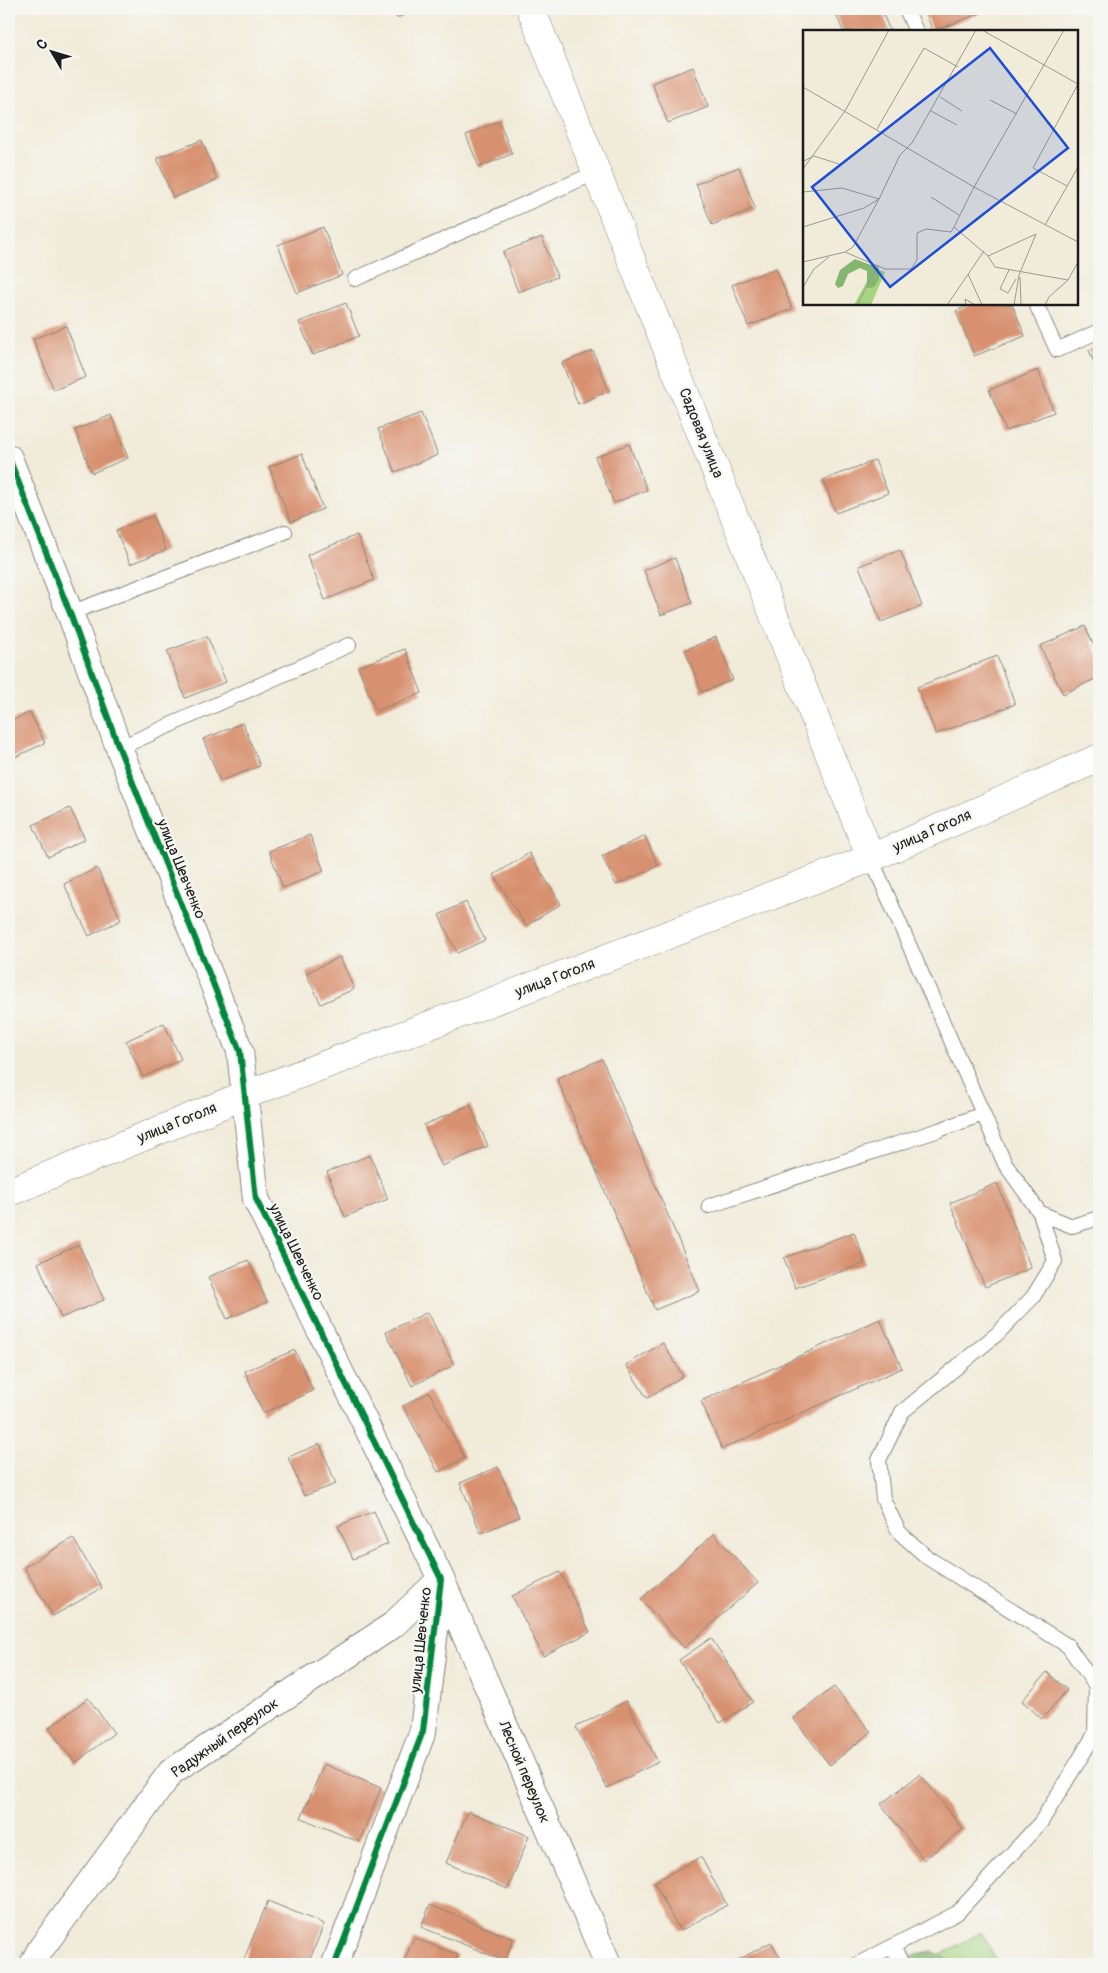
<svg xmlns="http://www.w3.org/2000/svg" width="1108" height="1973" font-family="Pangolin,sans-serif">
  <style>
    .green { fill: #a6d481; stroke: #61784e }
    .forest { fill: #84b66f; stroke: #506946 }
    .building { fill: #d8916f }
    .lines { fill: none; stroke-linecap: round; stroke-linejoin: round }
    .lane-casing { stroke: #86847a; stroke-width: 16 }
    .street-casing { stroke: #86847a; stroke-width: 28 }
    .secondary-casing { stroke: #86847a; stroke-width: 29 }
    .primary-casing { stroke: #86847a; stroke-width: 29 }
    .lane { stroke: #fff; stroke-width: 14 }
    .street { stroke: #fff; stroke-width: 26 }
    .secondary { stroke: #fff; stroke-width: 28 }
    .primary { stroke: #fff; stroke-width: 28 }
    .cycleway-casing { stroke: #f6f6f2; stroke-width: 9 }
    .cycleway { stroke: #00873e; stroke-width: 6 }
    .labels { text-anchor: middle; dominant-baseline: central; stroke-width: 4.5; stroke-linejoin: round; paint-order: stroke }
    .street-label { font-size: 15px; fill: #1c1c1c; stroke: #f6f6f2 }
    .inset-road { fill: none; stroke: #9c988d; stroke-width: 1 }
    .view { fill: #1d4ed8; fill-opacity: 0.15; stroke: #1d4ed8; stroke-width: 2.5 }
    .inset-edge { fill: none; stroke: #1c1c1c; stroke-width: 2.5 }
  </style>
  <rect width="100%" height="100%" fill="#f6f6f2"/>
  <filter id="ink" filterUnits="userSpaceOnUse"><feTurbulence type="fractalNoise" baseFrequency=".02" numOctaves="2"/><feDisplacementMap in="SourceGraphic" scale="10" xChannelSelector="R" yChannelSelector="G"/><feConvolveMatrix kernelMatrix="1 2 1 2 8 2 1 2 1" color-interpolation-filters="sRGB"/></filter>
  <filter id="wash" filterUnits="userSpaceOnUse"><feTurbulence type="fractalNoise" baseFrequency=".0096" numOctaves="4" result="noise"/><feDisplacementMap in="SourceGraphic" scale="20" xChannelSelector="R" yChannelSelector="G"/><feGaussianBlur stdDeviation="1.12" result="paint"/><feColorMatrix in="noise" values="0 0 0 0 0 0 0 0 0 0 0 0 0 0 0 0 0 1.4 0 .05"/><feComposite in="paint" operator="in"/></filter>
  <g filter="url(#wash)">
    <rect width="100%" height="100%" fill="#f1ebd9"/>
    <!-- green -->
    <path class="green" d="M981,1932L999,1964H925Z"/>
    <!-- forest -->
    <path class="forest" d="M933,1951L953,1964H889L900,1962L916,1954Z"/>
    <g id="blocks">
      <!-- building -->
      <path class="building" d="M393,9H418L397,18Z
        M834,9H881L890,31H843Z
        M924,9H979L981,13L933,31Z
        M693,67L708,107L668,123L652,83Z
        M499,121L512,154L479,167L466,135Z
        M202,140L217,180L173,198L157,158Z
        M739,167L755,208L712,225L696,184Z
        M323,227L342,275L297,293L278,245Z
        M542,237L557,277L518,292L503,252Z
        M776,268L792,309L748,326L732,285Z
        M346,303L359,336L313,355L299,322Z
        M973,304H1012L1025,336L974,356L956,311Z
        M66,326L86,377L54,390L33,339Z
        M1099,346V376L1089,350Z
        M593,351L609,391L578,404L562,363Z
        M1038,370L1054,412L1006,431L989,390Z
        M421,413L438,455L395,472L378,429Z
        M111,415L128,458L92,473L75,430Z
        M629,444L647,490L614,503L595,457Z
        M302,454L323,509L291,522L269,467Z
        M875,460L888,493L836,513L823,480Z
        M153,516L166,550L130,564L116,530Z
        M357,535L374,580L325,600L307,555Z
        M900,550L922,606L881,622L859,566Z
        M675,558L692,603L661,615L644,570Z
        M1085,626L1099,657V677L1063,694L1040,646Z
        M207,636L226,682L185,698L167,651Z
        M716,637L733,680L702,692L685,650Z
        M405,649L422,693L376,711L358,667Z
        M997,656L1015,704L936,734L917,687Z
        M30,712L45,743L9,760V722Z
        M243,723L260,766L220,781L203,739Z
        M70,808L85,839L48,857L33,825Z
        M310,835L324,871L283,888L269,851Z
        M645,836L658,866L616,885L602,856Z
        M529,853L561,904L526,926L494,875Z
        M97,868L121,920L89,936L64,884Z
        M466,902L485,940L457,953L439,915Z
        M340,957L354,989L321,1004L306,973Z
        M164,1023L181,1059L143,1077L126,1041Z
        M602,1059L700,1291L655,1310L557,1078Z
        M470,1105L488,1146L442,1166L424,1125Z
        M370,1155L388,1199L345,1217L327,1172Z
        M997,1183L1031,1268L985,1287L950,1203Z
        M854,1232L865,1263L795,1288L784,1258Z
        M79,1245L104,1300L61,1318L38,1263Z
        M248,1260L267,1302L227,1319L208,1277Z
        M428,1312L454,1365L412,1386L386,1332Z
        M880,1319L902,1368L722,1449L701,1401Z
        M663,1343L683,1376L647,1398L626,1365Z
        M295,1350L313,1391L263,1413L245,1371Z
        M429,1392L465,1458L438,1472L403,1406Z
        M320,1444L336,1484L304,1496L288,1457Z
        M498,1467L519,1517L481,1533L460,1483Z
        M374,1511L388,1544L353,1559L338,1526Z
        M714,1534L758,1583L684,1648L641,1599Z
        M73,1538L102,1588L53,1616L24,1567Z
        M560,1572L590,1632L543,1656L512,1596Z
        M711,1638L753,1702L720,1723L679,1660Z
        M1047,1672L1067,1690L1042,1719L1022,1701Z
        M834,1687L871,1732L830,1765L793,1718Z
        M88,1698L114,1733L75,1763L49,1728Z
        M626,1701L658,1762L607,1788L576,1727Z
        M324,1764L381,1788L359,1842L301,1818Z
        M920,1774L963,1829L924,1860L881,1804Z
        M468,1811L529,1836L508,1889L446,1863Z
        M701,1857L727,1905L680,1931L654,1882Z
        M268,1901L324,1924L308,1964H242Z
        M430,1905L513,1939L505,1961L421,1927Z
        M414,1938L458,1955L454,1964H403Z
        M771,1942L784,1964H731Z"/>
    </g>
  </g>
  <g filter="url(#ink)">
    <use href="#blocks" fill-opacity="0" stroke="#86847a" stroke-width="1"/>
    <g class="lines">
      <defs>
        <path id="lane" d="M906,9L916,31
          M355,279L597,172
          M1036,304L1057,350L1099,331
          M70,613L285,532
          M119,748L349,645
          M871,858L1005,1164L1040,1213L1072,1226L1099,1218
          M709,1206L939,1130L983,1114
          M893,1946L902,1964
          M858,1964L957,1913L1041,1822L1095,1734L1096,1686L1068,1646L928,1558L899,1532L883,1499L879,1460L902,1412L997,1334L1033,1297L1055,1261L1040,1213"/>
        <path id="street" d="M9,458L70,613L119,748L240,1051L256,1199L441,1579L423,1731L335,1964
          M33,1964L40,1950L171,1772L393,1625L441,1579L608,1964"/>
        <path id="secondary" d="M9,1192L245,1095L871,858"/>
        <path id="primary" d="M531,9L871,858L1099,758"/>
      </defs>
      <!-- lane casing -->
      <use href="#lane" class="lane-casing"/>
      <!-- street casing -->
      <use href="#street" class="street-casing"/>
      <!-- secondary casing -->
      <use href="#secondary" class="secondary-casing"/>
      <!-- primary casing -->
      <use href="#primary" class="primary-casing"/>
      <!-- lane -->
      <use href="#lane" class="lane"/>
      <!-- street -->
      <use href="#street" class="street"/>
      <!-- secondary -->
      <use href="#secondary" class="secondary"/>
      <!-- primary -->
      <use href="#primary" class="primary"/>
      <defs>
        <path id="cycleway" d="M9,458L70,613L119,748L240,1051L256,1199L441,1579L423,1731L335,1964"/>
      </defs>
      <!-- cycleway casing -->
      <use href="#cycleway" class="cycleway-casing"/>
      <!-- cycleway -->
      <use href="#cycleway" class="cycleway"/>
    </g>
  </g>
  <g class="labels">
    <!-- street labels -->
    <g class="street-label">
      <text transform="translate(701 433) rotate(68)">Садовая улица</text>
      <text transform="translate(932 831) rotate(-24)">улица Гоголя</text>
      <text transform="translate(181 869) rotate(68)">улица Шевченко</text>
      <text transform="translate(555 978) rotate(-21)">улица Гоголя</text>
      <text transform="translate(177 1123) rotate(-22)">улица Гоголя</text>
      <text transform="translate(296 1252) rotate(64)">улица Шевченко</text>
      <text transform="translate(421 1640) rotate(-84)">улица Шевченко</text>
      <text transform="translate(225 1738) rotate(-35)">Радужный переулок</text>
      <text transform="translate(524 1772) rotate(67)">Лесной переулок</text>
    </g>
  </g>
  <!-- overview -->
  <g transform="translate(803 30)">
    <rect width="275" height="275" fill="#f1ebd9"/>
    <path d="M71,238L82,242L68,275H51Z" fill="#a6d481"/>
    <path d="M52,229L76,238V249L71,257L64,258V241L57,238L45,244L40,256L35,258L32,254L37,240Z" fill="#84b66f"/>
    <path class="inset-road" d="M179,0L275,54L230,138L264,156M0,57L171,157L275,212M137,67L159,81M187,70L214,84M128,81L154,95M74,99L121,18L155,37M1,131L11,126L36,134M0,139L42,81L86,0M171,157L151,197L185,226L233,204L216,245L211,275M171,157L261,0M0,162L39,158L76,169L50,217L42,222L0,232M128,167L156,185M242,195L275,137M0,197L61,178L76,169L97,125L109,113L173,0M42,222L82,239H108L114,230V203L123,199L148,202L151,197M185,226L192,237L265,250L275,232M206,240L197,259L205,263L213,249M165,244L179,275M217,247L218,275M0,257L11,239L26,227M54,275L75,235M144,275L181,221M163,275L162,269L172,275M242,275L246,267L265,250"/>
    <path class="view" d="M187,18L265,118L87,257L9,157Z"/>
    <rect width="275" height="275" class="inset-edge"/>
  </g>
  <!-- margin -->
  <rect width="1108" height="1973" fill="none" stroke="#f6f6f2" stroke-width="30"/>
  <!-- north arrow -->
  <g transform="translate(52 52) rotate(308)" stroke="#f6f6f2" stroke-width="4" paint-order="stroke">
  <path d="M0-4L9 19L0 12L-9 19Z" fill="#1c1c1c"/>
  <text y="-8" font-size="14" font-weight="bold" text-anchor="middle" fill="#1c1c1c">С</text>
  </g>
</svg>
